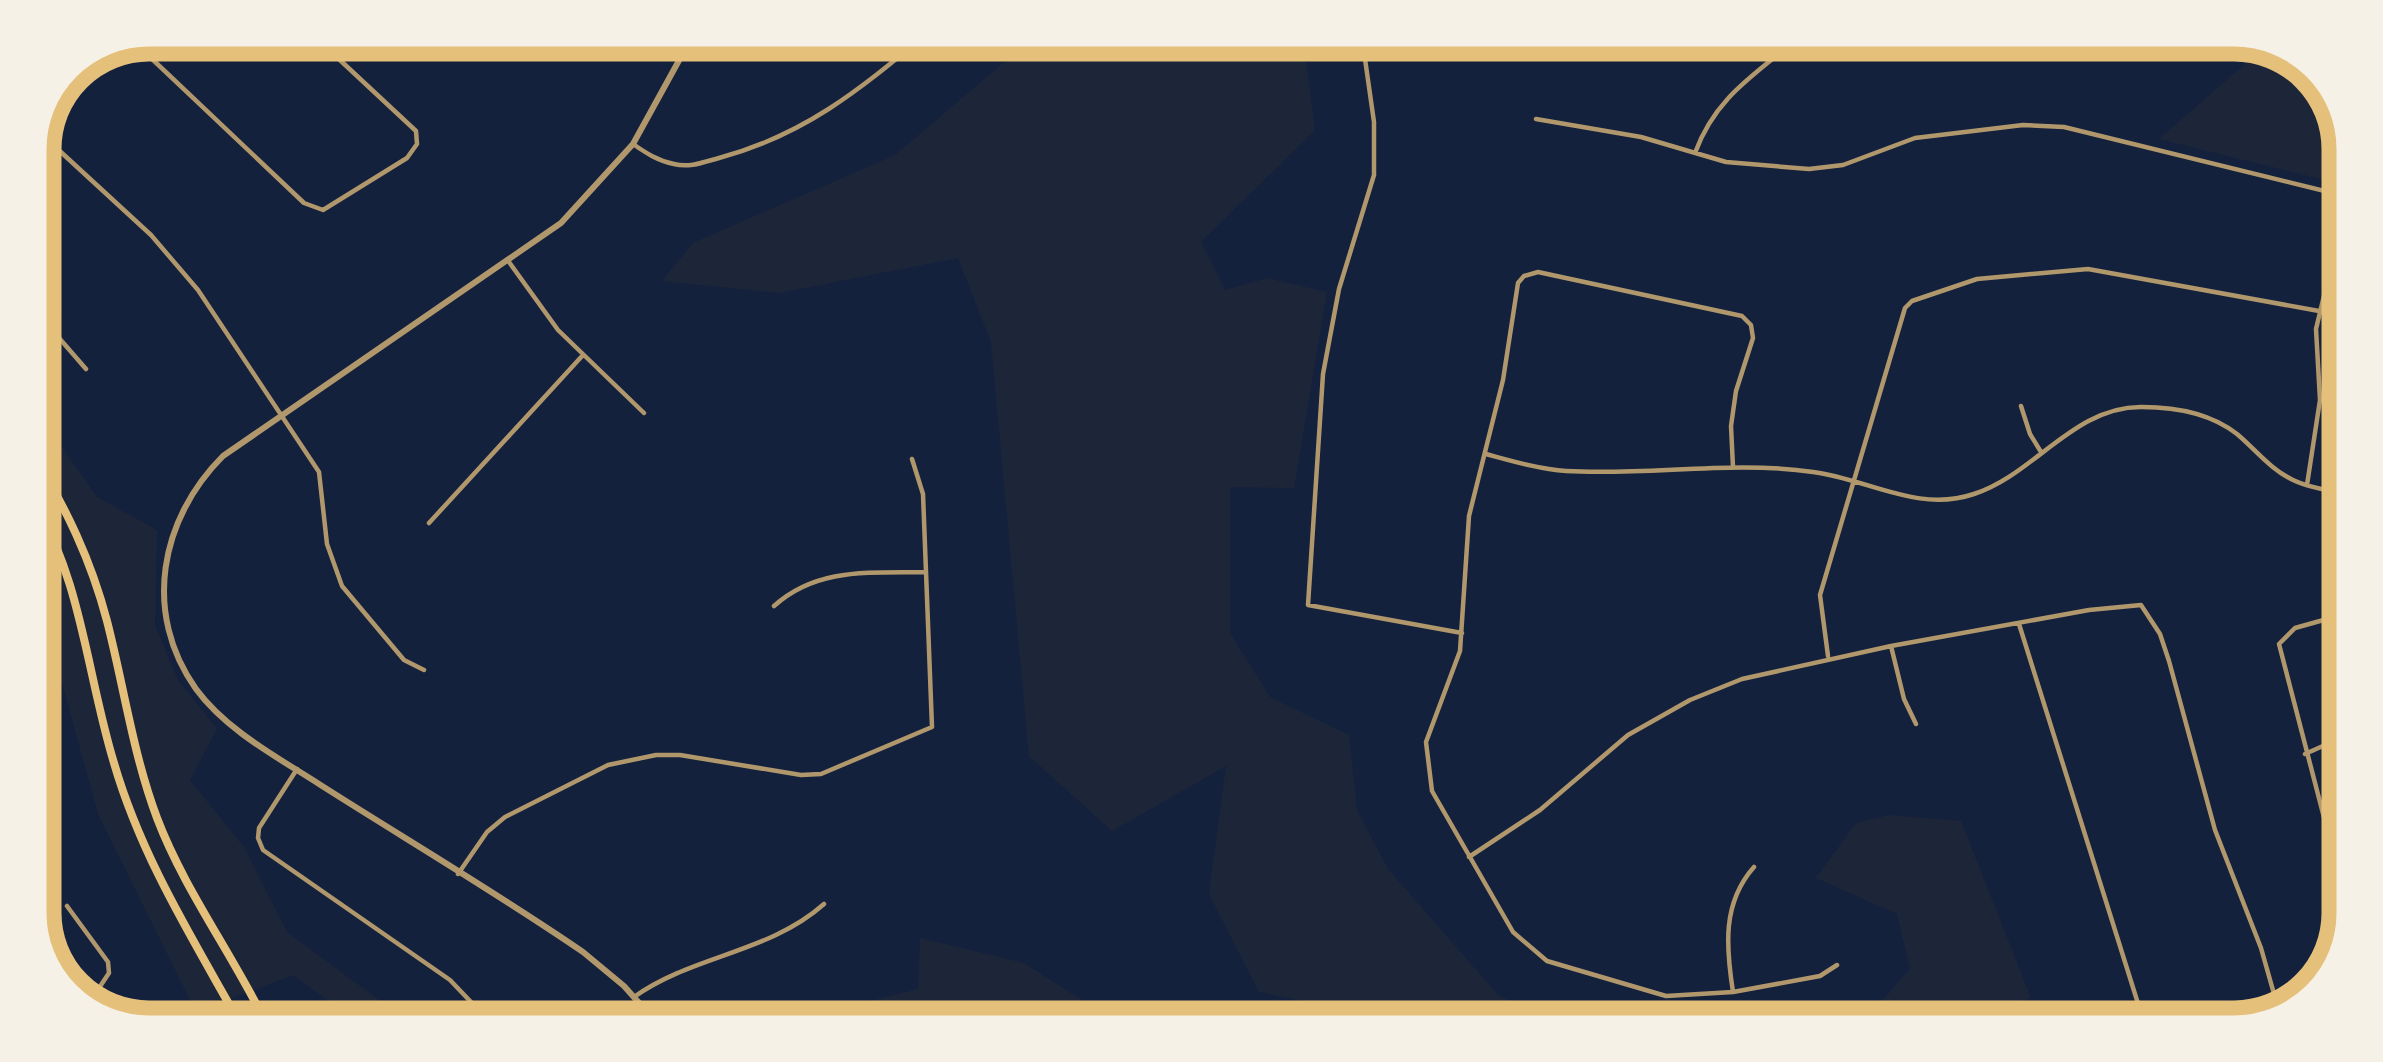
<svg xmlns="http://www.w3.org/2000/svg" width="2383" height="1062" font-family="'Space Grotesk',sans-serif">
  <style>
    .green { fill: #1d2539 }
    .lines { fill: none; stroke-linecap: round; stroke-linejoin: round }
    .minor { stroke: #b1986c; stroke-width: 4.5 }
    .tertiary { stroke: #b1986c; stroke-width: 6 }
    .secondary { stroke: #e5c07b; stroke-width: 8 }
    .rim { fill: none; stroke: #e5c07b; stroke-width: 15 }
  </style>
  <rect width="100%" height="100%" fill="#14213d"/>
  <!-- green -->
  <path class="green" d="M1034,37L1303,38L1315,130L1201,242L1225,290L1267,278L1327,292L1294,488L1230,487V633L1270,697L1349,735L1357,810L1388,869L1498,995L1564,1026H1452L1422,1005L1363,1013L1259,992L1209,894L1226,766L1112,831L1029,756L991,342L958,258L779,293L662,281L693,243L895,155Z
    M2270,42H2279L2330,84L2350,141L2349,186L2159,139Z
    M33,406L97,497L157,530L155,625L178,680L217,729L190,780L244,847L287,932L405,1019L356,1021L293,975L196,1012L98,814L33,577Z
    M1889,815L1961,821L2031,998L1969,1022L1967,1028L1859,1027L1910,969L1897,914L1816,878L1856,823Z
    M920,938L1024,963L1119,1024L783,1023L918,989Z"/>
  <g class="lines">
    <!-- minor -->
    <path class="minor" d="M503,35L522,43L535,35
      M1362,38L1374,122V175L1339,289L1323,374L1308,605L1462,633
      M132,40L304,203L323,210L407,158L417,144L416,131L312,34
      M1536,119L1641,137L1726,162L1809,169L1843,165L1915,138L2023,125L2064,127L2349,197
      M38,131L151,235L198,290L319,472L327,544L342,586L404,660L424,670
      M633,144C646,153 658,161 674,164C690,168 704,162 719,158C804,135 858,91 924,36
      M1695,153C1715,98 1753,76 1796,40
      M509,262L558,330L644,413
      M33,308L86,369
      M2021,406L2030,434L2041,452
      M1486,454C1512,461 1539,469 1566,471C1649,476 1731,460 1813,472C1868,479 1917,513 1974,494C2034,475 2074,406 2142,407C2175,407 2210,413 2237,434C2256,450 2270,469 2293,480C2309,488 2328,490 2346,494
      M1733,467L1731,426L1736,391L1753,338L1751,325L1742,316L1538,272L1524,276L1518,283L1503,380L1469,516L1460,651L1426,742L1432,791L1513,932L1547,961L1666,996L1733,992L1820,976L1837,965
      M2307,485L2320,400L2316,329L2348,196
      M429,523L583,355
      M774,606C817,567 870,573 926,572
      M2019,624L2146,1029
      M1891,646L1904,699L1916,724
      M1828,656L1820,595L1905,308L1912,301L1977,279L2088,269L2319,311
      M2305,754L2343,737
      M297,769L259,828L258,838L263,850L450,980L490,1022
      M1469,857L1540,810L1628,735L1690,700L1742,679L1891,646L2089,610L2141,605L2160,634L2169,661L2215,830L2261,948L2280,1015
      M458,874L487,832L505,817L608,765L656,755H680L801,775L821,774L932,727L923,494L912,459
      M2342,887L2279,644L2295,628L2345,614
      M67,906L108,962L109,973L87,1006
      M1733,992C1726,947 1722,903 1754,867
      M634,997C693,955 769,953 824,904"/>
    <!-- tertiary -->
    <path class="tertiary" d="M656,1022L624,986L583,952C497,893 407,840 319,784C277,757 226,730 196,689C142,613 160,519 223,456L561,223L633,144L693,35"/>
    <!-- secondary -->
    <path class="secondary" d="M33,454C66,508 91,560 107,621C124,687 133,754 157,818C184,889 231,952 265,1021
      M33,500C82,581 87,675 114,763C141,856 191,936 238,1020"/>
  </g>
  <!-- crop -->
  <path d="M0 0H2383V1062H0ZM149 54H2234A95 95 0 0 1 2329 149V913A95 95 0 0 1 2234 1008H149A95 95 0 0 1 54 913V149A95 95 0 0 1 149 54Z" fill="#f6f1e7" fill-rule="evenodd"/>
  <path class="rim" d="M149 54H2234A95 95 0 0 1 2329 149V913A95 95 0 0 1 2234 1008H149A95 95 0 0 1 54 913V149A95 95 0 0 1 149 54Z"/>
</svg>
